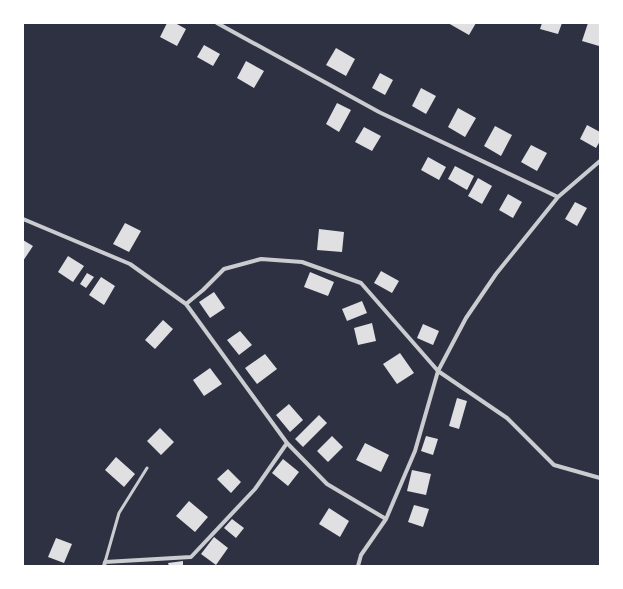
<svg xmlns="http://www.w3.org/2000/svg" width="623" height="589" font-family="'Work Sans',sans-serif">
  <style>
    .building { fill: #e0e0e3 }
    .lines { fill: none; stroke-linecap: round; stroke-linejoin: round }
    .service { stroke: #caccd0; stroke-width: 3 }
    .minor { stroke: #caccd0; stroke-width: 4 }
  </style>
  <rect width="100%" height="100%" fill="#2d3142"/>
  <!-- building -->
  <path class="building" d="M167,23H175L186,29L177,46L160,37Z
    M448,23H476L469,35Z
    M542,23H562L558,34L540,29Z
    M588,23L600,24L599,46L582,41Z
    M204,45L220,54L213,66L197,57Z
    M336,48L355,59L346,76L326,65Z
    M246,61L264,71L254,88L237,78Z
    M380,73L393,80L385,95L372,88Z
    M421,88L436,96L426,114L412,106Z
    M337,103L351,110L339,132L326,124Z
    M458,108L476,118L465,137L448,127Z
    M587,125L600,132V141L596,148L580,139Z
    M495,126L512,135L501,156L484,146Z
    M364,127L381,136L372,151L355,142Z
    M531,145L547,153L537,171L521,162Z
    M428,157L446,167L439,180L421,170Z
    M455,166L474,176L467,190L448,179Z
    M478,178L492,186L482,204L468,196Z
    M508,194L522,202L513,218L499,210Z
    M575,202L587,208L577,226L565,219Z
    M125,223L141,231L129,252L113,244Z
    M319,229L344,232L342,252L317,250Z
    M23,240L33,246L23,261Z
    M68,256L84,266L73,282L58,272Z
    M381,271L399,281L392,293L374,283Z
    M310,272L334,282L328,296L304,287Z
    M87,273L94,277L86,288L80,284Z
    M101,277L115,286L104,305L89,295Z
    M214,292L225,308L210,318L199,302Z
    M362,301L367,313L347,321L342,309Z
    M163,320L173,329L155,349L145,340Z
    M372,323L376,341L358,345L354,328Z
    M423,324L439,331L433,345L417,338Z
    M240,331L252,345L239,355L227,340Z
    M400,353L414,373L397,384L383,364Z
    M265,354L277,369L257,384L245,368Z
    M210,368L222,384L204,396L193,380Z
    M457,398L467,401L459,429L449,426Z
    M289,404L303,420L290,432L276,415Z
    M319,415L327,423L303,447L295,439Z
    M160,428L174,442L161,455L147,441Z
    M332,436L343,447L328,462L317,451Z
    M426,436L438,439L433,455L421,451Z
    M365,443L389,455L381,472L356,460Z
    M116,457L135,474L124,487L105,470Z
    M283,459L299,472L288,486L272,473Z
    M228,469L241,482L231,493L217,479Z
    M412,470L431,474L426,495L407,491Z
    M189,501L208,517L195,532L176,516Z
    M414,505L429,509L423,527L408,522Z
    M329,508L349,521L340,537L319,524Z
    M232,519L244,528L236,538L224,528Z
    M214,537L228,548L216,565L201,554Z
    M56,538L72,544L64,563L48,557Z
    M183,561V566H169L168,563Z"/>
  <g class="lines">
    <!-- service -->
    <path class="service" d="M105,562L119,513L147,468"/>
    <!-- minor -->
    <path class="minor" d="M217,23L379,112L558,197
      M23,219L130,264L186,304L287,443L327,484L386,519
      M186,304L203,290L224,269L261,259L302,262L361,283L438,371L507,418L554,465L600,478
      M104,566L105,562L191,557L255,489L287,443
      M358,566L361,555L386,519L415,451L438,371L466,318L496,274L558,197L600,161"/>
  </g>
  <!-- border -->
  <rect width="623" height="589" fill="none" stroke="#ffffff" stroke-width="48"/>
</svg>
